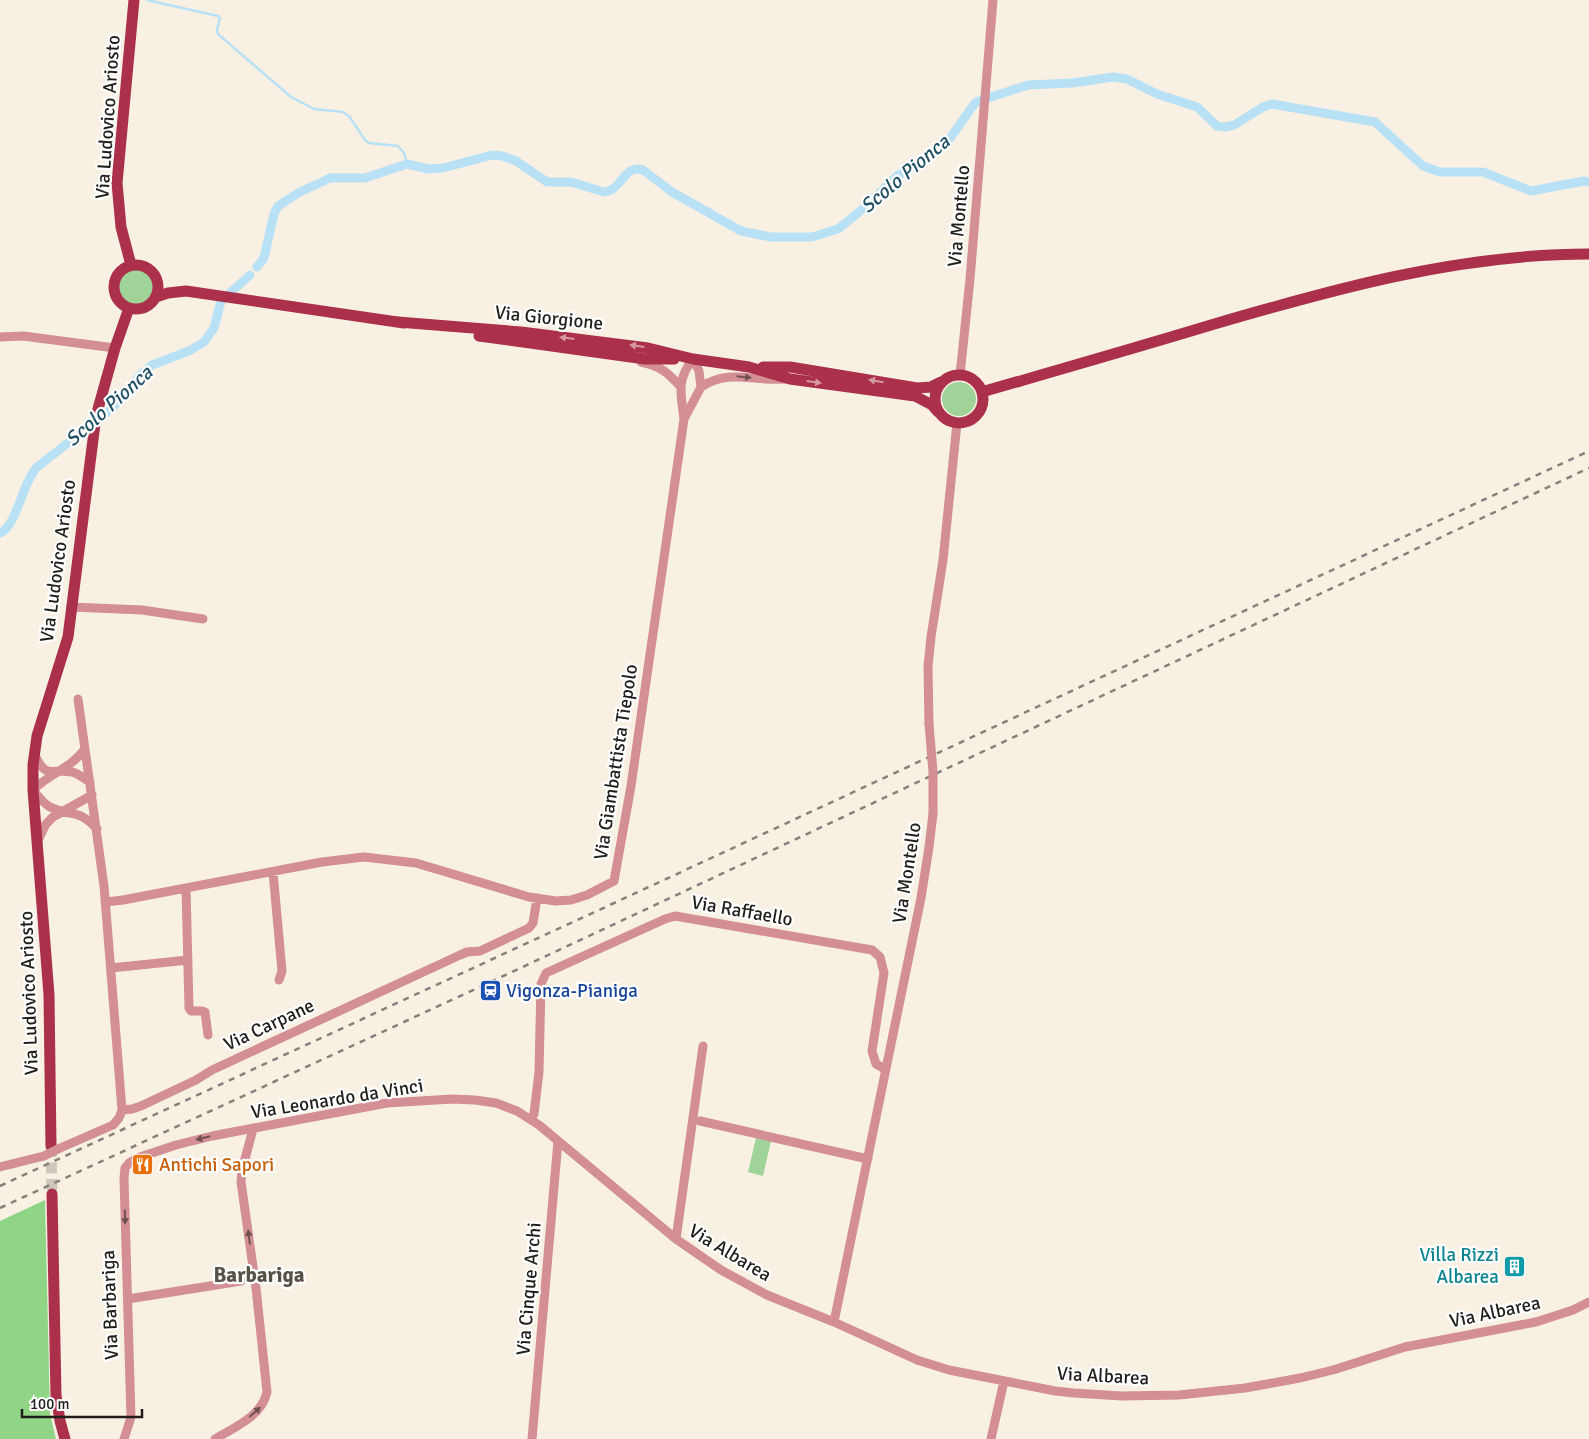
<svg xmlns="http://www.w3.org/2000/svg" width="1589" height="1439" font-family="Signika,sans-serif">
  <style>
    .green { fill: #9fd397 }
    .forest { fill: #90d486 }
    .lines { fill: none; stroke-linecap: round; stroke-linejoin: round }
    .stream { stroke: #b9e1f5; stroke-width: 2.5 }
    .canal { stroke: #b9e1f5; stroke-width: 9 }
    .major-tunnel { stroke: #cec6bc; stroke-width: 11; stroke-dasharray: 11 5.5; stroke-linecap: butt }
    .minor { stroke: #d38e96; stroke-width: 9 }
    .major { stroke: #ab304b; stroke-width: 11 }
    .rail { stroke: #87817a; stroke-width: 2.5; stroke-dasharray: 6 6; stroke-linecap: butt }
    .minor-bridge { stroke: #d38e96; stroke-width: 9 }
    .oneway { fill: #d598a5 }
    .oneway2 { fill: #715052 }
    .labels { text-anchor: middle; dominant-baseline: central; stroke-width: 4.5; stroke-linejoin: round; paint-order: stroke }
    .street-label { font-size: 19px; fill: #211e1a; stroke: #fff }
    .transit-label { font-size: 19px; fill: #164399; stroke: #fff; text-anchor: start }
    .food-label { font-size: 19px; fill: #c56008; stroke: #fff; text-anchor: start }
    .culture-label { font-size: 19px; fill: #0d838f; stroke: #fff; text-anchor: end }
    .water-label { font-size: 20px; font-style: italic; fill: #1f4f64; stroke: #fff }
    .quarter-label { font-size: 21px; font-weight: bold; fill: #585147; stroke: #fff }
  </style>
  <rect width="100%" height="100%" fill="#f9f0e4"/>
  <!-- green -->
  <path class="green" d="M118 286a18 18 0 1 1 36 0a18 18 0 1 1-36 0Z
    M942 399a17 17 0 1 1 34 0a17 17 0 1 1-34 0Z
    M756,1138L771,1141L763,1176L748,1172Z"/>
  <!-- forest -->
  <path class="forest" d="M45,1200L50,1414L56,1439H0V1221Z"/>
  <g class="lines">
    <!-- stream -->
    <path class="stream" d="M147,0L218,16L220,18L217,30L218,34L291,97L314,109L343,112L349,116L365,140L369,143L398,146L404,153L407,164"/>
    <!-- canal -->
    <path class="canal" d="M257,267L264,258L274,214L278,206L298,193L330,178H365L407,164L429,169L443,168L492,155L502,156L516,161L547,182H571L604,192C622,191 624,163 643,170L672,192L741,231L771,237H812L838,229L864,208L897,176L932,156L948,141L975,103L979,101L1028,85L1072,83L1113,77L1127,79L1157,94L1197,107L1217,126L1225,127L1234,125L1263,107L1272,104L1375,122L1423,166L1440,172H1483L1531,191L1584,181L1589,182
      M0,533C14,527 21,495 28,482C30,477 33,473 36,468L106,413L126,395L139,376L152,365L189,351L204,342L214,328L221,301L250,275"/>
    <!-- major-tunnel -->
    <path class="major-tunnel" d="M51,1146L52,1194"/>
    <!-- minor -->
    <path class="minor" d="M0,337L23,336L115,348
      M641,362C661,366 668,373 681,387
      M960,375L970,279L993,0
      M701,387C729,368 755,382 785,379
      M71,607L142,610L203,619
      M929,724L928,667L931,637L943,560L957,423
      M85,749C70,769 50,773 33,790C38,796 44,804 50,807C71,817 78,808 97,829
      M35,755C46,780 52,768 72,772C78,773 84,779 90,782
      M38,840L46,824L53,817L92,795
      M273,872L282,971L279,980
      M186,888L189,1008L191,1011H202L205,1012L208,1035
      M106,902L123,900L322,862L364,857L416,863L529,897L556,901L571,900L587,895L614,881L631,786L684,419C681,394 676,380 693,359L699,371L701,387L684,419
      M111,968L188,960
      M122,1110L132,1109L141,1106L196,1080L212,1070L460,955L467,952L480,951L529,928L533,923L537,898
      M531,1119L534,1114L539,1072L541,984L546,973L665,919L675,916L872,950L880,957L884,973L872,1051L876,1064L885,1069
      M700,1121L868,1159
      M58,1149L113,1125L119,1118L122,1110L104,886L78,699
      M0,1167L44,1156
      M676,1239L703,1046
      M128,1299L241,1281
      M834,1322L921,898L929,847L933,814
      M124,1439L131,1417L124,1178L125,1168L129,1163L140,1157L176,1145L212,1136L387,1103L452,1099L475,1100L496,1103L517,1111L539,1125L676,1239L721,1270L767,1295L834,1322L917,1360L949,1370L1055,1391L1074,1393L1122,1396L1179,1395L1245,1388L1300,1378L1333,1370L1405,1347L1536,1322L1573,1310L1589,1302
      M215,1439C235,1427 262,1416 267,1392L256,1288L241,1182L242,1170L252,1133L251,1129
      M532,1439L558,1141
      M991,1439L1004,1381"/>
    <!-- major -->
    <path class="major" d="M114 287a22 22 0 1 1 44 0a22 22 0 1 1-44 0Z
      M131,265L121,227L117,183L134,0
      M156,297L168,293L186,291L404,323
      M398,322L521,332L648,348L693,359L749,367L790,379L915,396L932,405L938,412
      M479,336L645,359H674
      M763,367H790L917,388L931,387L941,382
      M935 399a24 24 0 1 1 48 0a24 24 0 1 1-48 0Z
      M982,392C1058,370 1135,348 1211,325C1334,289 1459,254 1589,254
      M51,1146L49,995L33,790V765L37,736L68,637L96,416L115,348L129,308
      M52,1194L56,1395L60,1421L65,1439"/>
    <!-- rail -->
    <path class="rail" d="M0,1186L638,892L1589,451
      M0,1208L482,986L1589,468"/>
    <!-- minor-bridge -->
    <path class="minor-bridge" d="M929,724L933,772V814
      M44,1156L58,1149"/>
  </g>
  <!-- one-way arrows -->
  <defs><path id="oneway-solid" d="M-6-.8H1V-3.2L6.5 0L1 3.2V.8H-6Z" transform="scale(1.25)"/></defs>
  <g class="oneway">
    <use href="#oneway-solid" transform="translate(567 338) rotate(-173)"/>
    <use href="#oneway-solid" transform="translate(637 346) rotate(-172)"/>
    <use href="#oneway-solid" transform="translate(876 381) rotate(-170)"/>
    <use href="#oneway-solid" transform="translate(814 382) rotate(8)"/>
  </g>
  <g class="oneway2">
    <use href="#oneway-solid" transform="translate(744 377) rotate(6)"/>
    <use href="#oneway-solid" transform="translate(203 1138) rotate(166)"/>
    <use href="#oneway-solid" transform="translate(125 1217) rotate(88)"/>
    <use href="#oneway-solid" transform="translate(249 1237) rotate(-97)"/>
    <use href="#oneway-solid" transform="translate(255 1412) rotate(-41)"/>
  </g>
  <!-- icons -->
  <defs>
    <symbol id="station-square" viewBox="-11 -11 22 22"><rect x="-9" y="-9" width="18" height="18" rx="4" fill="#1a4fb4" stroke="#fff"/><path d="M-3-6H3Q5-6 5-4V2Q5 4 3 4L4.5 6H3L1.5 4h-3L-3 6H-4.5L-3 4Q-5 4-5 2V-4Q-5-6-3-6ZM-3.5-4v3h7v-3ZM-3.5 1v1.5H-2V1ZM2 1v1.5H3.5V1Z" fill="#fff"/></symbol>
    <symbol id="restaurant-square" viewBox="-11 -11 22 22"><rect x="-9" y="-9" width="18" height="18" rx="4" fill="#e8710a" stroke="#fff"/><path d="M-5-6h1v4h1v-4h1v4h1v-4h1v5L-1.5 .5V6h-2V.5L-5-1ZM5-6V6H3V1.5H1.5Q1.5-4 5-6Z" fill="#fff"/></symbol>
    <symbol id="building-square" viewBox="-11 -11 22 22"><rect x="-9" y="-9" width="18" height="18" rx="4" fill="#0f9aa8" stroke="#fff"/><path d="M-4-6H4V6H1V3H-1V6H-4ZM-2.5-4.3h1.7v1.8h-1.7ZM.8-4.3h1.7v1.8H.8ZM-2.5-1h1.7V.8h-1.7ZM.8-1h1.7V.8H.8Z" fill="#fff"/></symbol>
  </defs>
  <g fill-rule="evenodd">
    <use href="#station-square" x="478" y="978" width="25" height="25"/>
    <use href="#restaurant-square" x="130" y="1152" width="25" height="25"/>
    <use href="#building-square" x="1502" y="1254" width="25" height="25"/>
  </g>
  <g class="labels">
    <!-- street labels -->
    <g class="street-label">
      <text transform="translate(108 117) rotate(-86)">Via Ludovico Ariosto</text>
      <text transform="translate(959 216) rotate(-85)">Via Montello</text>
      <text transform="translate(549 318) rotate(6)">Via Giorgione</text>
      <text transform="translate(58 561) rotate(-82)">Via Ludovico Ariosto</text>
      <text transform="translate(616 762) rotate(-81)">Via Giambattista Tiepolo</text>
      <text transform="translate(907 873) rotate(-81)">Via Montello</text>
      <text transform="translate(742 911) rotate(10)">Via Raffaello</text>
      <text transform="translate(29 993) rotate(-92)">Via Ludovico Ariosto</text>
      <text transform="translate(269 1025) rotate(-25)">Via Carpane</text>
      <text transform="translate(337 1099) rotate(-9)">Via Leonardo da Vinci</text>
      <text transform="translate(730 1253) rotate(31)">Via Albarea</text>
      <text transform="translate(529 1289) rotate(-85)">Via Cinque Archi</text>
      <text transform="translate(110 1305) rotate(-92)">Via Barbariga</text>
      <text transform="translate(1495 1312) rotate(-12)">Via Albarea</text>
      <text transform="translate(1103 1376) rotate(3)">Via Albarea</text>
    </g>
    <!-- transit labels -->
    <g class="transit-label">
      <text x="506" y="991">Vigonza-Pianiga</text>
    </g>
    <!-- food labels -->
    <g class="food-label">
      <text x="159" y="1165">Antichi Sapori</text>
    </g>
    <!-- culture labels -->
    <g class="culture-label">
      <text x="1499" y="1255">Villa Rizzi<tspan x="1499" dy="22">Albarea</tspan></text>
    </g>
    <!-- water labels -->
    <g class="water-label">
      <text transform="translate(905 174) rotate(-40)">Scolo Pionca</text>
      <text transform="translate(109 406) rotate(-42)">Scolo Pionca</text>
    </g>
    <!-- quarter labels -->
    <g class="quarter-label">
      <text x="259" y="1275">Barbariga</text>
    </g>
  </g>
  <!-- scale -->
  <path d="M22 1409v8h120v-8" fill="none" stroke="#211e1a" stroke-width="2.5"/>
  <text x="30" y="1409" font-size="15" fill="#211e1a" stroke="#ffffff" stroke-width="4" paint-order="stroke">100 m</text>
</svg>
